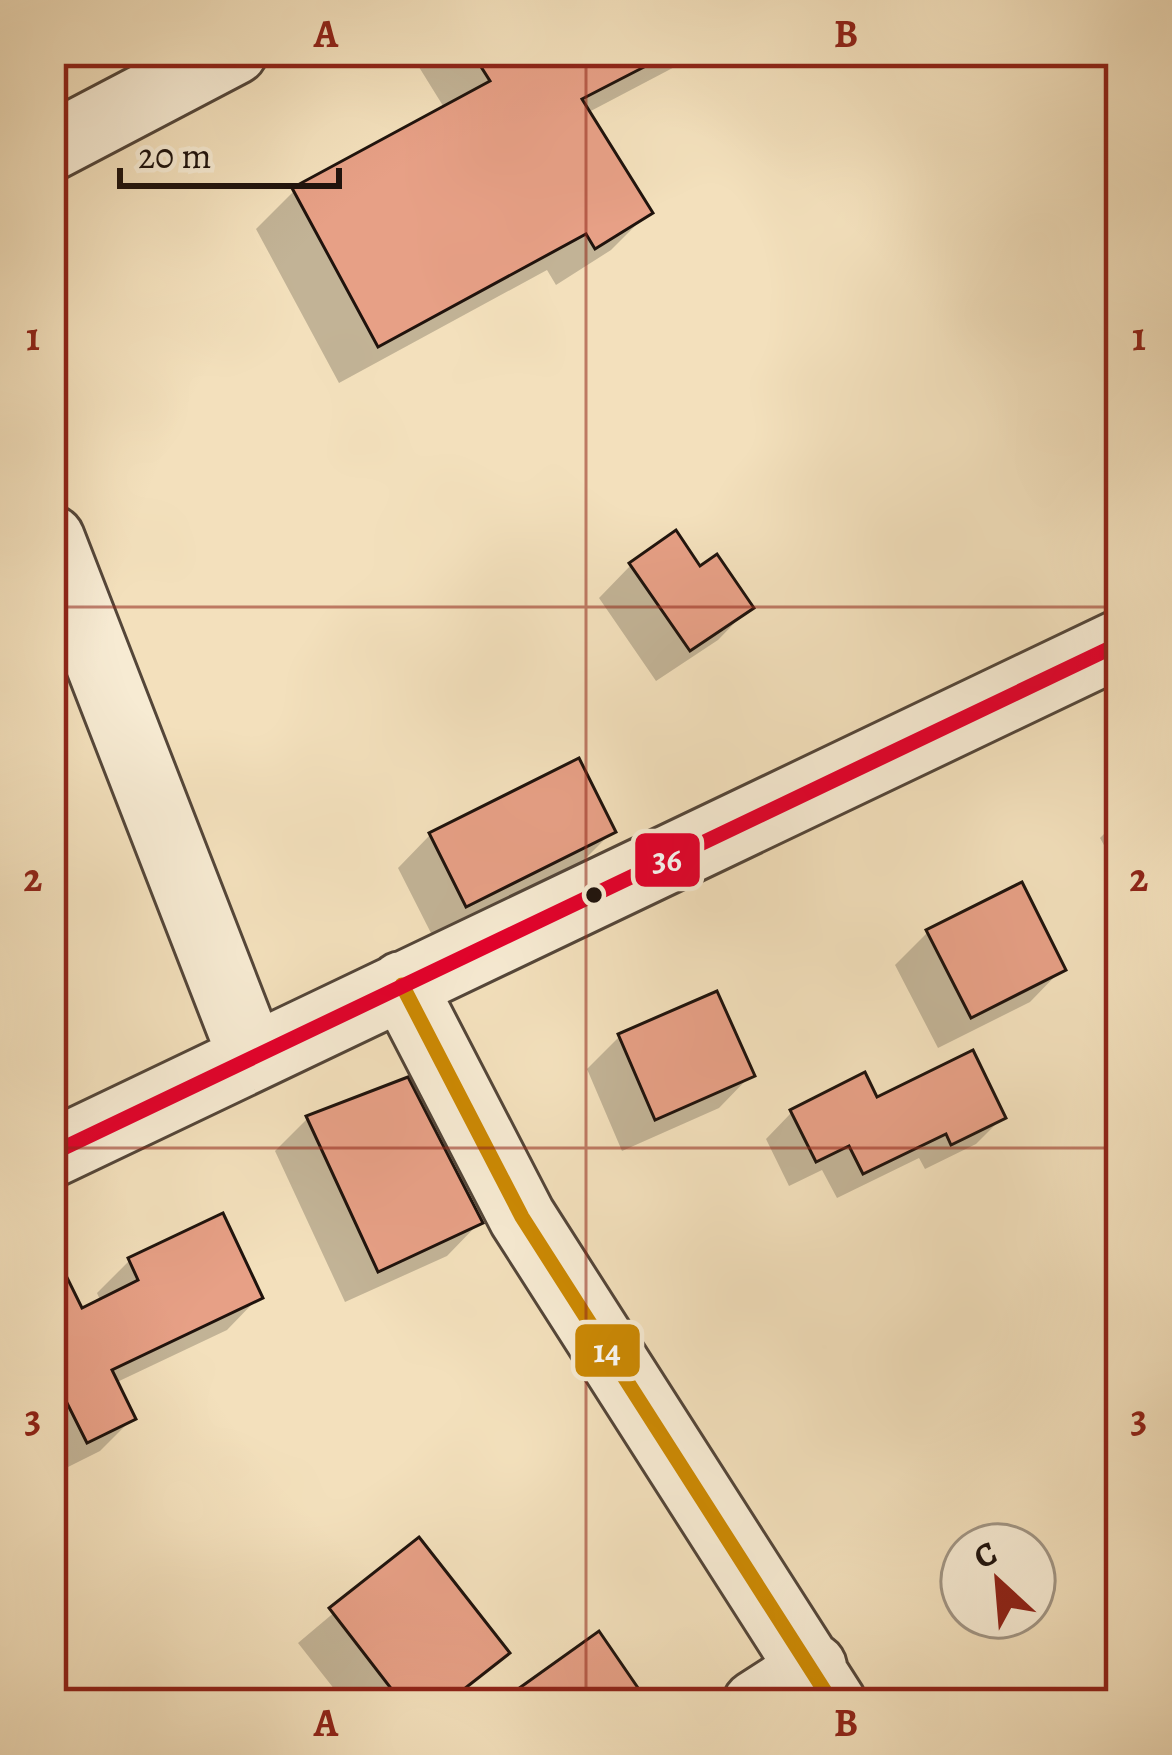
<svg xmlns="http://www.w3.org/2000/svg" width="1172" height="1755" font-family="Alegreya,serif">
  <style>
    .shadow { fill: #0003 }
    .building { fill: #e7a086; stroke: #1f130d; stroke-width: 3 }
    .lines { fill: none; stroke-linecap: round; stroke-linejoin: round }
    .minor-casing { stroke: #544639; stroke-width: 72 }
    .minor { stroke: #f7ebd3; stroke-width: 66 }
    .bus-1-casing { stroke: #f7ebd3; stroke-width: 24 }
    .bus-2-casing { stroke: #f7ebd3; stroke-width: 24 }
    .bus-1 { stroke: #cc8903; stroke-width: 15 }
    .bus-2 { stroke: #e4002b; stroke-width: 15 }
    .grid { fill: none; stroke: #8f2418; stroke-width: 3; stroke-opacity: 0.55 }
    .bus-dot { fill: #1f130d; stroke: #f7ebd3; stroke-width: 4.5 }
    .line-badge { stroke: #f7ebd3; stroke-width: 4.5 }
    .badge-label { font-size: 33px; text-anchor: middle; font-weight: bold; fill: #fff }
    .neatline { fill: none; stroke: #8f2418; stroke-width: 4.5 }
    .grid-label { font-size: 39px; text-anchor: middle; font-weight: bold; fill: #8f2418 }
  </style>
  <rect width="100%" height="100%" fill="#f3e0bc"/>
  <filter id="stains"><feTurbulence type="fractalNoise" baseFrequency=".00167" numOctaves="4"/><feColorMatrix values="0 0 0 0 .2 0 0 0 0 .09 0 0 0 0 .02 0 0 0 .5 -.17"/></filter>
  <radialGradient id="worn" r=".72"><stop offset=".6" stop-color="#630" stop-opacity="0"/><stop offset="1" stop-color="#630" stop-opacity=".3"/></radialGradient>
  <!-- shadow -->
  <path class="shadow" d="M409,51H705L587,113L649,212L611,250L556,285L547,270L339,383L256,229L294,191L445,109Z
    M631,565L699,570L750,607L718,640L656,681L599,598Z
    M1121,817V876L1100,838Z
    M613,831L580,864L433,937L398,868L430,835Z
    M928,932L1062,969L1030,1002L938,1048L895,965Z
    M619,1037L751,1075L719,1108L622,1151L587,1069Z
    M876,1101L1002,1118L976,1144L925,1169L919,1158L837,1198L822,1170L789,1186L766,1139L792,1112Z
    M308,1118L479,1223L447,1256L345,1302L275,1151Z
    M221,1217L259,1297L227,1330L115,1383L132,1419L100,1451L54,1474L51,1326L101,1302L97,1293L129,1261Z
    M419,1541L506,1653L449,1704H346L298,1643Z"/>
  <!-- building -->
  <path class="building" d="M471,51H675L582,99L653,213L595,249L586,234L378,347L292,188L490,81Z
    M676,530L700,566L717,554L754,608L690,651L629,563Z
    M579,758L616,832L466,907L429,833Z
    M1022,882L1066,970L971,1018L926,930Z
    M717,991L755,1076L655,1120L618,1034Z
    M973,1050L1006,1118L951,1145L946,1134L863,1174L849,1146L816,1162L790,1110L865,1072L877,1097Z
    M408,1077L483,1223L378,1272L306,1116Z
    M223,1213L263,1298L112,1370L136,1419L87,1443L62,1393L51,1398V1245L82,1308L138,1280L128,1258Z
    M419,1537L510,1653L445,1704H403L329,1608Z
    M599,1631L649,1704H497Z"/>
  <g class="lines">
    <defs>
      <path id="minor" d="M51,147L234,51
        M51,539L252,1057
        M402,985L522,1217L833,1704
        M51,1154L1121,643
        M756,1704L813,1667"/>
    </defs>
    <!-- minor casing -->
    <use href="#minor" class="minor-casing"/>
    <!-- minor -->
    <use href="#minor" class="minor"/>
    <defs>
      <path id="bus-1" d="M402,985L522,1217L833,1704"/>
      <path id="bus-2" d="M51,1154L1121,643"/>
    </defs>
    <!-- bus-1 casing -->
    <use href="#bus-1" class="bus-1-casing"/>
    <!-- bus-2 casing -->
    <use href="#bus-2" class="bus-2-casing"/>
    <!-- bus-1 -->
    <use href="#bus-1" class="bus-1"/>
    <!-- bus-2 -->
    <use href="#bus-2" class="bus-2"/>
  </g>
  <!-- grid -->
  <path class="grid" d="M586,51V1704M51,607H1121M51,1148H1121"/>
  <!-- markers -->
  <circle class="bus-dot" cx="594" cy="895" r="10"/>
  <g class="line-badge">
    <rect x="633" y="831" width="69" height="58" rx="12" fill="#e4002b"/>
    <rect x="573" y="1322" width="69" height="57" rx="12" fill="#cc8903"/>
  </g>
  <g class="badge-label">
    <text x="667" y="871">36</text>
    <text x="607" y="1362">14</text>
  </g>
  <!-- margin -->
  <rect width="1172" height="1755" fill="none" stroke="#f3e0bc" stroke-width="132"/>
  <!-- north arrow -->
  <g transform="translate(998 1581) rotate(334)"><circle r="57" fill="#f7ebd3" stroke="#a19584" stroke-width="3"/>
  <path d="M0-9L21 45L0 30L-21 45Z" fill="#8f2418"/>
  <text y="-18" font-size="33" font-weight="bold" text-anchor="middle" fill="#1f130d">С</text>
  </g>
  <!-- scale -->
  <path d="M120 168v18h219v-18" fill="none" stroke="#1f130d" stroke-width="6"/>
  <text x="138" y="168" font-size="36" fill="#1f130d" stroke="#f7ebd3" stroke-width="9" paint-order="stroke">20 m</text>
  <rect x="66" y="66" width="1040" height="1623" class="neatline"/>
  <g class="grid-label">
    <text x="326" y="47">A</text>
    <text x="846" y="47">B</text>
    <text x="33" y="350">1</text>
    <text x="1139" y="350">1</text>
    <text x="33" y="891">2</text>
    <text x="1139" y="891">2</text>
    <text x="33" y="1432">3</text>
    <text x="1139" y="1432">3</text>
    <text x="326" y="1736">A</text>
    <text x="846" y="1736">B</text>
  </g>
  <rect width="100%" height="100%" filter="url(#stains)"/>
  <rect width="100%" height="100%" fill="url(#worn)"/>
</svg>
